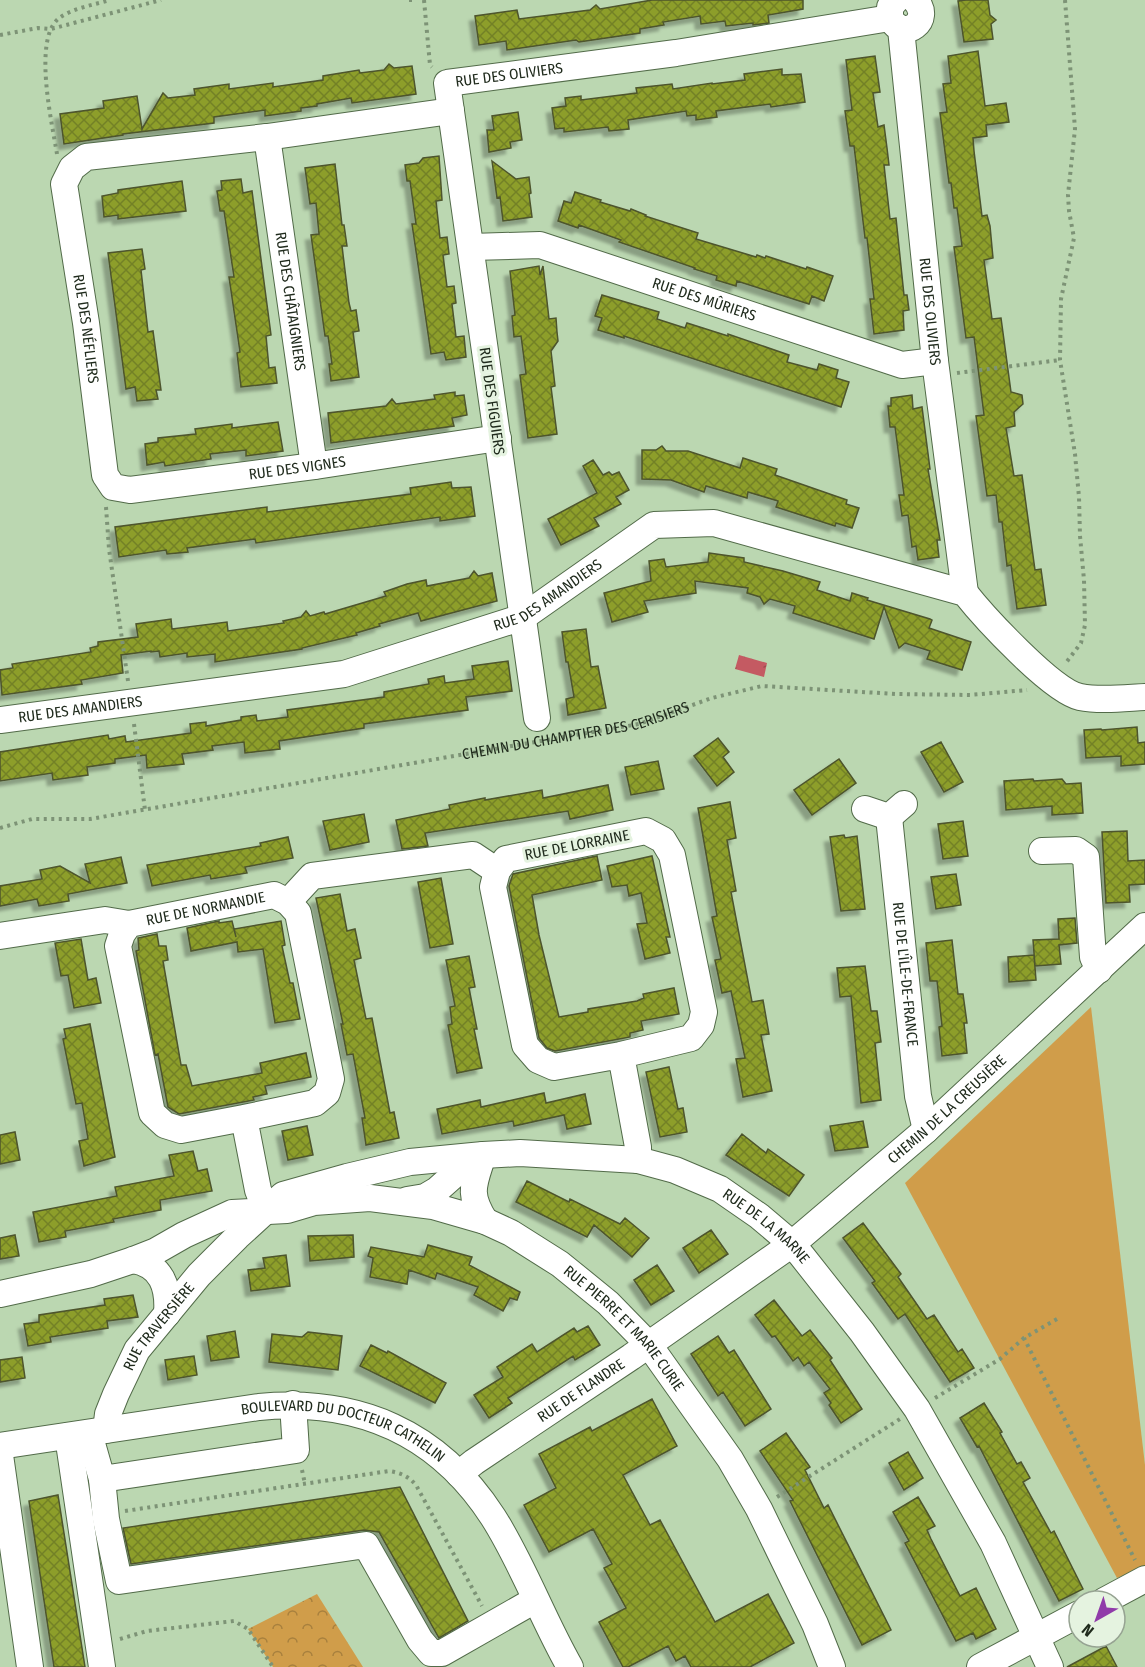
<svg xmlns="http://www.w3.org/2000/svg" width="1145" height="1667" font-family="'Fira Sans Condensed',sans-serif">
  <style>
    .grass { fill: #d09d4a }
    .forest { fill: url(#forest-crowns) }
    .water { fill: url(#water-ripples) }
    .building { fill: url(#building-cross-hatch); stroke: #4d542d; stroke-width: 1.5; filter: url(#shadow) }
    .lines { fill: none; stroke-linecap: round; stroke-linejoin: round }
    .minor-casing { stroke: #526b49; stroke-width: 28 }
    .path { stroke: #7d9376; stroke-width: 4; stroke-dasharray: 3 4.5; stroke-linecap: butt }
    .minor { stroke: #fff; stroke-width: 26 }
    .labels { text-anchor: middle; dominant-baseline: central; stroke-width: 6; stroke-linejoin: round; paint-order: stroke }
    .street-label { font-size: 15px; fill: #202b1d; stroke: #e5f3e0 }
  </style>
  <defs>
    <pattern id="forest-crowns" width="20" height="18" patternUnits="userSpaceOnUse" patternTransform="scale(1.5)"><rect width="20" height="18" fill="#d09d4a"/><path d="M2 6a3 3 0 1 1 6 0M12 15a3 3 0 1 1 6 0" fill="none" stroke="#a8803d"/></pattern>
    <pattern id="water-ripples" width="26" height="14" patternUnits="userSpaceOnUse" patternTransform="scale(1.5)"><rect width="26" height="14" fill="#c45a62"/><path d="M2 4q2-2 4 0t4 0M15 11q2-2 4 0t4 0" fill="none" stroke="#9f4b50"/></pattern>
    <pattern id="building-cross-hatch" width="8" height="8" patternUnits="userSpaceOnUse" patternTransform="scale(1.5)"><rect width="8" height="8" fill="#8d9e2c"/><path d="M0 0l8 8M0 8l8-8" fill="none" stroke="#738125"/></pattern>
    <filter id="shadow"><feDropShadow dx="-5.5" dy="5.5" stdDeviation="1.5" flood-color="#0004"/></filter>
  </defs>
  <rect width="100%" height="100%" fill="#bbd7b1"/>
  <!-- grass -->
  <path class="grass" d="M1091,1007L1145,1465V1566L1117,1578L905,1183Z"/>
  <!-- forest -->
  <path class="forest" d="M317,1594L363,1667H273L248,1629Z"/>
  <!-- water -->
  <path class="water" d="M739,655L767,663L764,677L735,669Z"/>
  <!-- building -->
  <path class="building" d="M652,0H803V9L768,15L769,23L753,25V23L726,26L725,21L701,24L700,16L663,22L664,25L640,29V33L579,42L576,40L507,50L506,41L479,45L475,16L517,10L519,19L590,10L596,5L600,9Z
    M966,0H988L990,15L996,20L991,24L993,39L964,42L958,1Z
    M978,51L985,106L1006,103L1009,122L986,125L987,136L973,138L974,151L982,216L987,215L990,226L993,258L984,260L992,319L1001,318L1011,392L1022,395L1023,404L1014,412L1015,426L1006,428L1014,476L1022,475L1035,570L1041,569L1046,605L1017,609L1011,565L1007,566L1002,522H999L996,495L987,496L976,416L984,415L974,337L966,338L954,247L962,246L957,208H954L951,183H949L940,113L947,112L943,84L951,83L948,56Z
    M875,56L880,92L873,93L878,127L884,125L887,148L889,165H884L890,219L896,218L904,295H907L909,310L903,311L904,330L874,334L870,299H874L867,238H865L854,146H850L845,111L852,110L846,60Z
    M389,64L394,68L412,66L416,94L352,103L351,98L317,104V106L301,108V111L265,116V110L214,117V123L123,134V135L64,144L60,114L104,108L103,101L137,96L142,129L163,93L168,98L195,95L194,89L229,84V89L273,83V87L323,80V76L359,70L360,73L384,70Z
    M782,69V75L801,74L805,102L771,107L770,104L716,111L717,117L696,120V115L687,116L686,111L628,120L629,129L609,131L608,127L564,132V128L555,129L552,108L566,106L565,98L581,96V100L637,93L636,88L672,84L673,89L712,83V84L745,80L744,74Z
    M518,112L522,140L510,142L511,148L489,152L487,130H494L492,116Z
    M439,156L442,200L436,201L440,238L447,237L449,254L443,255L447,287L454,286L456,303L452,304L456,337L464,336L466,357L446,360L444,352L431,354L412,224H416L410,181H407L405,165L419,163L423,158Z
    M492,161L516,179L529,177L531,193L529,194L532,217L503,221L500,197L497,198Z
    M335,164L342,225H344L347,246H342L349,303L351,311L356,310L359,331L353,332L359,377L331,381L329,364H332L328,336H325L311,235L319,234L316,203L310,204L305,168Z
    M241,179L243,193L252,191L271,335L266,336L269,368L275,367L277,383L241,387L237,353L240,352L229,277H234L224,211H220L217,191L222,190L221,181Z
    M182,181L186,211L118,219V215L104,217L102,196L118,193V190Z
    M575,192L601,200L600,202L630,211L631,209L646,215L645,216L698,233L696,239L756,257L757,255L765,258L766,256L806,269L807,267L833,276L824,301L812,296L809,304L737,281L736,286L716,280L717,276L694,269L695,268L619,242L621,240L579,225L578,228L558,221L564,201L571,203Z
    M142,249L145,269L141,270L148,332L153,331L161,390H156L158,399L137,401L135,387L126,389L108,253Z
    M539,266L540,275L543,266L549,319L556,318L557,332L558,341L551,351L555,386L551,387L557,434L528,438L520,375L526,374L521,336L514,337L512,316L515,315L510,271Z
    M602,295L659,312L657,319L685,328L687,323L728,336V334L789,355L787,362L817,370L819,364L838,370L836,378L849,382L841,407L624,336V338L598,330L602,318L595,316Z
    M455,392V396L464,395L467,415L452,418L454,426L331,443L328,413L386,406L392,399L396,404L435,399L434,395Z
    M912,395L913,409L922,407L930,469H928L940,540H937L939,557L918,560L916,546L912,547L908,515L902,516L899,495H904L895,427H890L888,406H891V398Z
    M278,422L283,451L246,456V450L210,454L211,459L165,466L164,462L147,465L145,444L158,442V438L196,434L195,429L232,424V428Z
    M662,446L666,451H688L740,468L743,458L777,469L775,475L847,500L846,504L859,508L852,528L836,523L835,526L776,507L778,501L748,492L747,498L706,486L704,492L671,480L642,479V450H656Z
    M593,460L603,475L609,472L612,475L619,472L629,490L616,497L621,504L594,518L599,526L561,545L548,519L597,493L583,466Z
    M451,482L452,488L471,487L475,516L440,521V517L256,543L255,539L187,548L188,552L167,554L166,550L119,557L115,527L267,507V512L372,499L411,494L410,488Z
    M709,553L744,558V562L783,571L820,582L817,590L850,601L852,593L868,598L867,600L930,619L932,620L929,628L971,642L962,670L927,659L930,651L905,643L899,648L884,607L874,639L793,613L795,606L770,599L764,604L760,597L747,593L748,588L695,581L696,593L644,601L648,612L612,622L604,593L651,581L649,561L664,559L666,567L708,562Z
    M474,571L478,576L492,573L497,601L421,621L418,613L379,624L380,626L356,633L357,635L302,648V649L215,662V654L187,657V653L160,657L159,651L151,652V651L121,655L123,673L81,680L82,684L2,695L0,670L13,668L12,664L91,652L90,648L98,646V642L138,637L136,624L171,619L172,629L227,622L228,631L284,623L283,621L301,617L306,611L310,616L324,612L325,614L386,596L384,592L407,584L426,580L427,586L469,578Z
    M586,629L591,667L598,666L606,708L568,715L566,699L574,697L568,662H566L562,632Z
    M508,661L512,691L466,697L468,710L364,724V728L279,741L280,749L245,753L244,742L212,746L213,750L182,754L184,764L147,768L146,755L115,759V763L87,767L88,775L53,780L52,773L0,781V752L108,735L109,739L125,736L126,742L191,733L190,724L206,722V726L241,720V717L256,715L257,721L288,717L287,710L384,697V692L429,684L428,679L444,676L445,683L474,679L472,666Z
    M1137,727L1138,743L1145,742V764L1121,766V756L1086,758L1084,730L1101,729L1102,730Z
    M718,738L729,752L723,757L734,772L717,786L694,756Z
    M941,742L963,782L944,792L921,752Z
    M839,759L856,783L812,815L794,790Z
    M658,761L664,789L631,795L625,767Z
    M1033,779L1034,781L1062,779L1066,784L1081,783L1083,813L1052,815V806L1006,810L1004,781Z
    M608,785L613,810L570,819L568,811L425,833L428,846L402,849L396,820L450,809L449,805L485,798V800L542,790L543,798Z
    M730,802L736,838L727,840L736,891L731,892L752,1002L763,1000L769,1034L761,1035L772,1091L743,1097L736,1059L745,1058L731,991L722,993L715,960L721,959L712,917L717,916L698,808Z
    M364,814L369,842L330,850L323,821Z
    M963,821L968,856L943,859L938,824Z
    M1127,831L1128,861L1145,860V884L1129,885L1130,902L1106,903L1102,832Z
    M844,835L845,838L857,836L865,909L841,911L830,837Z
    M288,837L293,858L245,867L247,873L211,879L210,875L152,886L147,865L261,846L260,843Z
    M597,856L602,880L532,895L539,935L559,1017L588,1012V1009L637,1001L644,998L643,994L674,988L679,1014L641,1021L643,1030L630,1033V1037L555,1051L547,1048L539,1038L509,886L513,874Z
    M652,856L670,937H666L670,953L645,959L637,924L647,923L641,893L629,896L627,885L612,887L607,866Z
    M121,857L127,883L68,894L69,901L39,906L37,899L0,906V886L42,879L40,870L60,866L90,883L85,864Z
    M956,874L961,905L936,909L931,877Z
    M441,878L453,944L430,948L418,882Z
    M340,894L347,931L355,929L361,958L354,960L366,1019L372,1018L390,1113L394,1112L399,1138L366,1145L362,1118H365L353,1054L347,1055L341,1024H343L316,898Z
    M1075,918L1077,943L1059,945L1061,964L1035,966L1033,940L1059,939L1058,919Z
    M219,921V923L232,921L236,937L234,929L281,921L285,945L282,946L290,983H293L300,1019L275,1023L263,949L238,952L237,942L191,951L187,928Z
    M157,934L159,946H166L168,960L163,961L181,1065H186L192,1086L262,1073L260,1063L306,1053L311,1077L265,1086L267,1094L253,1097L254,1100L179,1114L168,1107L158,1054L155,1055L136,951L139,950L138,938Z
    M81,939L88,980L96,978L101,1003L74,1008L68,975L61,976L55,943Z
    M952,940L958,994H963L967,1023H964L967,1053L942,1056L939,1027L942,1026L937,981H930L926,943Z
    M1034,955L1036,980L1009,982L1008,957Z
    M469,956L475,987L469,988L477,1029H474L482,1068L457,1073L448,1025L452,1024L450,1007L455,1006L446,960Z
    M865,966L871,1011H877L881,1042L875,1043L881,1100L861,1103L851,996L840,997L837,968Z
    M90,1024L115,1157L84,1166L79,1141L88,1139L82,1103L76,1104L63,1039L66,1038L64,1029Z
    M669,1067L678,1109L683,1108L687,1132L660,1137L646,1072Z
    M544,1093L546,1103L585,1094L591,1124L567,1129L564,1115L514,1126L513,1121L442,1134L437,1109L480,1100L481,1107Z
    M863,1121L868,1147L835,1151L830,1126Z
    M307,1126L313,1155L288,1160L282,1131Z
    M15,1132L20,1160L0,1164V1135Z
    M742,1134L766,1153L768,1149L804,1175L789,1196L726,1155Z
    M193,1151L198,1171L207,1169L212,1191L160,1200L161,1210L113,1219L114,1222L65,1231L66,1237L39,1242L33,1212L117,1196L115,1187L174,1176L169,1155Z
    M527,1181L569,1202L570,1199L620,1224L625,1218L649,1238L632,1257L594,1225L587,1237L516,1202Z
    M863,1223L901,1274L898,1277L927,1319L934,1315L958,1352L962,1349L974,1368L950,1382L905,1314L898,1319L872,1283L875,1281L843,1238Z
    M711,1230L728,1254L699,1273L683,1248Z
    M15,1235L19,1256L0,1259V1238Z
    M353,1235L354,1257L310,1261L308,1236Z
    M428,1245L472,1257L469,1265L520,1292L517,1300L510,1298L503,1311L474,1295L478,1287L437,1273L435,1279L409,1270L407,1284L370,1277L373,1258L368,1256L371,1247L424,1257Z
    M286,1255L290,1286L251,1291L248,1270L265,1268L263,1258Z
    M657,1265L674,1291L651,1305L634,1280Z
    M133,1295L138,1317L107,1321L108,1328L50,1337L51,1342L28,1346L24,1324L39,1322V1315L105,1305L104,1299Z
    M774,1300L802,1336L810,1330L832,1358L830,1360L862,1409L841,1423L829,1405L831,1403L824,1393L830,1389L809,1362L804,1366L798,1357L793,1361L775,1336L772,1337L755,1315Z
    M588,1326L600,1345L575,1360L573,1356L508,1398L512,1403L489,1418L474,1395L503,1377L497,1367L532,1344L537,1352L574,1328L577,1332Z
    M235,1331L239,1357L211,1361L207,1336Z
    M308,1332L342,1336L338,1370L269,1362L272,1334L302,1337Z
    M718,1336L729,1353L734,1350L771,1409L745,1426L723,1392L718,1396L691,1354Z
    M371,1345L387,1353L388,1351L446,1383L435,1403L360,1366Z
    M194,1356L197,1375L168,1380L165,1360Z
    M22,1357L25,1378L0,1382V1360Z
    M652,1399L677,1446L623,1475L650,1525L660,1520L715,1622L768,1594L794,1643L750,1667H691L685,1656L676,1661L668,1646L628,1667H623L599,1622L626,1608L604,1568L612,1564L593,1529L549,1552L524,1505L556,1488L539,1454L590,1427L592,1431Z
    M984,1403L1002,1432L1000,1433L1017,1464L1021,1462L1030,1478L1023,1482L1051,1533L1054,1531L1083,1589L1059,1601L979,1446L977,1447L960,1418Z
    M786,1433L810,1467L805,1470L824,1508L828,1505L891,1630L862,1645L790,1501L793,1500L760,1451Z
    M908,1452L923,1478L904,1490L889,1463Z
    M400,1487L468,1621L439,1638L379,1532L364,1530L131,1564L123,1528Z
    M58,1495L85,1667H54L29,1501Z
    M918,1497L935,1526L927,1530L931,1539L960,1596L976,1588L996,1629L976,1639L973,1633L956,1641L905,1543L909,1541L893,1512Z
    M1106,1646L1117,1667H1067Z"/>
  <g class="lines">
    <defs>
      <g id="minor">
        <path d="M896,0L890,7V18C904,43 934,20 915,0"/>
        <path id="s2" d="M901,29L935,361L965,593"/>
        <path id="s3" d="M451,111L267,137L86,157L72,168L64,184L86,323L105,475L113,487L130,490L314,466L498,438"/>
        <path id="s4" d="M267,137L314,466"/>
        <path id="s5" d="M471,247L540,245L902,365L935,361"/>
        <path id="s6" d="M537,718L447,83L676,53L890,18"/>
        <path id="s7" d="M0,720L344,674L523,617L654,525L714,523L965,593C984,617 1052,691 1080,697C1100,701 1125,698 1145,697"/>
        <path d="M865,809L889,817L904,804"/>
        <path id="s8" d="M889,817L918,1096L926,1130"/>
        <path d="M1042,851L1076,850L1086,857L1093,957L1099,970"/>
        <path d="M288,902L312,876L473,855L497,871"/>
        <path d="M0,936L105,920L129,924"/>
        <path d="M621,1055L691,1038L701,1025L704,1012L672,855L663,840L646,831L506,859L497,871L493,887L525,1045L538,1060L554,1067L621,1055L638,1147V1160"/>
        <path id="s9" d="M244,1118L181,1130L165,1125L152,1113L118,946L122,934L129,924L274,895L288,902L298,913L331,1079L327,1093L315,1103L244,1118L258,1190L266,1211"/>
        <path d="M483,1155C474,1184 467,1193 485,1221"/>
        <path d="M407,1200L425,1197L437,1190L464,1166L480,1156"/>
        <path d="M133,1260C162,1265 169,1287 167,1314"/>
        <path id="s10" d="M0,1294L91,1274L133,1260L156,1251L184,1235L232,1213L287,1210L314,1202L370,1198L433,1206L485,1221L511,1233L560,1264L608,1303L649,1345L730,1459L759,1509L815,1624L832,1667"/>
        <path id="s11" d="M106,1430L108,1414L116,1394L137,1350L199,1275L237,1237L283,1195L347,1177L410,1162L483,1155L520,1153L638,1160L675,1170L720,1189L759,1216L792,1244L802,1256L862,1332L917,1409L993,1543L1050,1667"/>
        <path d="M89,1433L102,1479L296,1450L293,1404"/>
        <path d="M68,1436L102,1667"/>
        <path id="s12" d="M0,1446L259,1407C358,1398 438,1432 493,1517C523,1564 542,1618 570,1667"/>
        <path d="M0,1455L30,1667"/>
        <path id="s13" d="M459,1474L474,1462L631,1357L792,1244L926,1130L1145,926"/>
        <path d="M102,1479L106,1519L119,1581L366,1545L420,1640L431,1653H442L535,1600"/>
        <path d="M1104,1601L1145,1579"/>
        <path d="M980,1667L1079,1614"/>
      </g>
    </defs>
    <!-- minor casing -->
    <use href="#minor" class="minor-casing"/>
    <!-- path -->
    <g class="path">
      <path d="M409,0H414"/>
      <path d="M424,0L430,65L432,67"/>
      <path d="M1065,0L1075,129L1068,195L1069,211L1074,238L1061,299L1060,360L1075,454L1079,497L1080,536L1084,580L1085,625L1081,643L1065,664"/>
      <path d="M0,35L38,28L51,29L161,0"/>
      <path d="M57,154C52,123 33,41 58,19C72,8 94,5 110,0"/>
      <path d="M957,373L1060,360"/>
      <path d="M106,507L109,549L128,681"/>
      <path d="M134,724L145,810"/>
      <path id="s1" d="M0,828L32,819H90L639,724L712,698L762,686L896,694L970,695L1027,690"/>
      <path d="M1057,1319L1024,1338L1135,1560"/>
      <path d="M935,1398L1000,1359L1024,1338"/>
      <path d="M302,1470L305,1484"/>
      <path d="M777,1497L900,1419"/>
      <path d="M125,1511L389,1471C401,1473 408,1476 416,1485L482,1606"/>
      <path d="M120,1639L147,1631L234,1621L248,1629L273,1667"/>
    </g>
    <!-- minor -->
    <use href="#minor" class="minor"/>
  </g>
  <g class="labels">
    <!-- street labels -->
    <g class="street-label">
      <text stroke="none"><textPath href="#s6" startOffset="704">RUE DES OLIVIERS</textPath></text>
      <text stroke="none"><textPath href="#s5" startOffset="242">RUE DES MÛRIERS</textPath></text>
      <text stroke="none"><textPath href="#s4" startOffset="166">RUE DES CHÂTAIGNIERS</textPath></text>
      <text stroke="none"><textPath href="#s2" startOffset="284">RUE DES OLIVIERS</textPath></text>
      <text stroke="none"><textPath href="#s3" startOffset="550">RUE DES NÉFLIERS</textPath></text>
      <text transform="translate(492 401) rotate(82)">RUE DES FIGUIERS</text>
      <text stroke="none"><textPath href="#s3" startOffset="898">RUE DES VIGNES</textPath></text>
      <text stroke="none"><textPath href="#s7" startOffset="567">RUE DES AMANDIERS</textPath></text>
      <text stroke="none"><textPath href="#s7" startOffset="81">RUE DES AMANDIERS</textPath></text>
      <text stroke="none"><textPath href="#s1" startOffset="585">CHEMIN DU CHAMPTIER DES CERISIERS</textPath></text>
      <text transform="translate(577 845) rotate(-11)">RUE DE LORRAINE</text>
      <text stroke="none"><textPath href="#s9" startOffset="372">RUE DE NORMANDIE</textPath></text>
      <text stroke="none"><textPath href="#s8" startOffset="158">RUE DE L'ÎLE-DE-FRANCE</textPath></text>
      <text stroke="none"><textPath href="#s13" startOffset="610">CHEMIN DE LA CREUSIÈRE</textPath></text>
      <text stroke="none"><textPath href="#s11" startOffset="806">RUE DE LA MARNE</textPath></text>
      <text stroke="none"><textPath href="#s11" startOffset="118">RUE TRAVERSIÈRE</textPath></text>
      <text stroke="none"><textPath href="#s10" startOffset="682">RUE PIERRE ET MARIE CURIE</textPath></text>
      <text stroke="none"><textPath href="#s13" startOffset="148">RUE DE FLANDRE</textPath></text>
      <text stroke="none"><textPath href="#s12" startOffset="351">BOULEVARD DU DOCTEUR CATHELIN</textPath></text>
    </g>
  </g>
  <!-- north arrow -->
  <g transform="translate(1097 1619) rotate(220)"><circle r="28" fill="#e5f3e0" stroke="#96a392" stroke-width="1.5"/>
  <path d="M0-4.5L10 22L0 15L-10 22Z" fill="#903ba9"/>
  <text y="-9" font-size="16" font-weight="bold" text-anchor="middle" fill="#202b1d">N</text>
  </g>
</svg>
